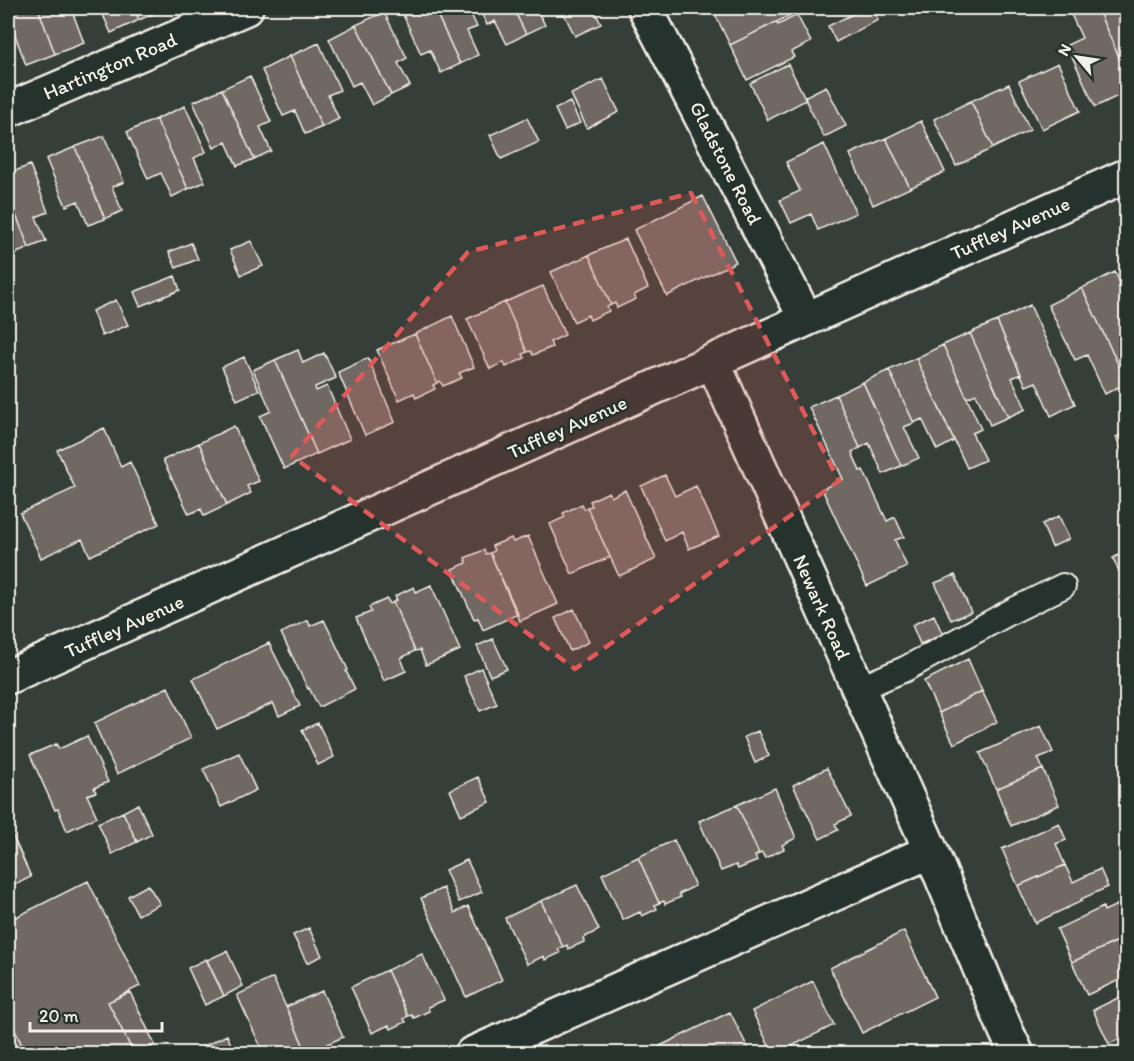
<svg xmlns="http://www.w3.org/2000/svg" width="1134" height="1061" font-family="Itim,sans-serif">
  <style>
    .building { fill: #706862; stroke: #f4f1e8; stroke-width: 1.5 }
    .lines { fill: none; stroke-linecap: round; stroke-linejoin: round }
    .service-casing { stroke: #f4f1e8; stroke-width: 28 }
    .minor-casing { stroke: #f4f1e8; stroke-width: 38 }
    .service { stroke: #26332d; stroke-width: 24 }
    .minor { stroke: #26332d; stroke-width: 33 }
    .marked { fill: #de5a58; fill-opacity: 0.2; stroke: #de5a58; stroke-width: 4.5; stroke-dasharray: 12 8; stroke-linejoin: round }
    .labels { text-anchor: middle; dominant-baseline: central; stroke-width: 5; stroke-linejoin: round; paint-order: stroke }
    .street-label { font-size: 20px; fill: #f4f1e8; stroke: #26332d }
  </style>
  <rect width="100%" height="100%" fill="#353e38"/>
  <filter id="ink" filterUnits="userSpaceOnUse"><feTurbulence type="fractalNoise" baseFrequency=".0167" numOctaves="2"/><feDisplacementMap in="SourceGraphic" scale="12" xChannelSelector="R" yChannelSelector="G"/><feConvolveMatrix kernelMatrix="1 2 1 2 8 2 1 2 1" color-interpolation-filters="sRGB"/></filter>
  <g filter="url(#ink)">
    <!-- building -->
    <path class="building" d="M15,8H38L55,54L26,65L8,16L17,12Z
      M38,8H71L84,43L55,54Z
      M100,8H134L139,20L111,33Z
      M134,8H166L139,20Z
      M400,8H434L460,64L441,73L430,50L421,54Z
      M434,8H468L477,27L467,31L478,55L460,64Z
      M479,8H513L526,34L507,44L495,21L487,25Z
      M513,8H536L545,25L526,34Z
      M561,8H593L601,24L575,36Z
      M718,8H802L803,9L730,45L713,10Z
      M865,8H872L878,20L836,42L828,26Z
      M1068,8H1097L1126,73V92L1095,107L1067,45L1082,38Z
      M1097,8H1126V73Z
      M384,12L407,58L398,63L410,86L391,95L356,25Z
      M797,15L811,42L791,52L794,57L747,80L730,45L776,22L778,25Z
      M356,25L391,95L372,105L360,82L352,86L329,39Z
      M319,43L340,90L328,95L339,119L322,127L290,56Z
      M290,56L322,127L305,134L295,111L283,116L262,70Z
      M1058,63L1080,111L1042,129L1019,81Z
      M788,64L806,100L768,120L750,83Z
      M250,76L271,122L260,127L271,151L254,159L222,89Z
      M603,79L619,112L587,128L571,94Z
      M1009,84L1030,130L993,148L971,101Z
      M826,86L846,126L824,137L804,97Z
      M222,89L254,159L237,166L226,142L214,148L193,102Z
      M971,101L993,148L956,166L934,119Z
      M570,102L580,123L565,130L555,109Z
      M185,106L206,152L194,158L205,182L188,189L156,119Z
      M527,118L539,142L501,159L490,135Z
      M156,119L188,189L172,197L161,173L148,179L127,132Z
      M921,121L945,172L910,188L886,138Z
      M104,136L124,182L112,187L122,211L105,219L75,147Z
      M886,138L910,188L873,205L850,154Z
      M824,144L856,213L818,230L811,214L791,223L780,200L800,191L786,162Z
      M75,147L105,219L88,225L78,201L66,206L46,159Z
      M30,165L48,212L36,217L46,241L29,248L8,194V174Z
      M8,194L29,248L12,255L8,244Z
      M703,196L736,262L667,296L634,230Z
      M626,239L648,288L634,295L636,299L617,308L615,303L611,305L589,255Z
      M251,241L263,266L241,275L230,250Z
      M191,243L198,259L176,268L169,252Z
      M589,255L611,305L607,307L609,311L590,320L588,315L574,322L551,272Z
      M1115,272L1126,295V381L1082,288Z
      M175,276L180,290L140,306L134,292Z
      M543,286L565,335L550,342L552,347L533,355L531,351L527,352L505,302Z
      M1082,288L1126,381V383L1105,394L1087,355L1075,360L1048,305Z
      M116,300L128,325L102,336L92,311Z
      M505,302L527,352L523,354L525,358L506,367L504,362L490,369L467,319Z
      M1030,305L1075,404L1051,416L1036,382L1026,386L997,321Z
      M452,316L474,367L459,373L462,378L443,386L440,381L437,383L415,334Z
      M997,321L1021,374L1012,378L1026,409L1008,417L970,333Z
      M970,333L1008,417L990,425L976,394L967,398L943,345Z
      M415,334L437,383L433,385L435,389L416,398L414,393L399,400L377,350Z
      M943,345L981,429L972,433L985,460L967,468L916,358Z
      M298,350L303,363L324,353L336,378L315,387L316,391L327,386L350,439L317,454L275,360Z
      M244,357L259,390L237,400L222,367Z
      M368,358L395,422L365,435L338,372Z
      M916,358L954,441L937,450L922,419L914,423L889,370Z
      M275,360L317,454L284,469L260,416L271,411L253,370Z
      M889,370L914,423L904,427L919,458L901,466L863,382Z
      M863,382L901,466L883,474L869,443L860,448L836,395Z
      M836,395L860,448L852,452L860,471L863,470L887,521L895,517L904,537L895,540L907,567L867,586L822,489L843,479L809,407Z
      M234,426L259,481L247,486L251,493L227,505L199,443Z
      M104,428L121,467L130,462L159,524L90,556L82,539L41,558L20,513L75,488L57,450Z
      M1126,433V461L1116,437Z
      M199,443L227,505L204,516L201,509L189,514L163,460Z
      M665,475L675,496L696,486L719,536L689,549L682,532L665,541L641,486Z
      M625,490L656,559L619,576L587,507L592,506L590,501L609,492L611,497Z
      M582,504L584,509L587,507L610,557L572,574L550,524L565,517L563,513Z
      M1059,516L1069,539L1052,547L1042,524Z
      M528,536L558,604L520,621L490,553L494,551L492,546L511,538L513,542Z
      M484,550L486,554L490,553L518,614L483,630L478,618L474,619L452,569L467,563L465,558Z
      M1126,551V578L1123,580L1113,558Z
      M955,575L971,612L951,620L935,583Z
      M431,585L460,650L426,665L420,650L415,651L393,602L397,600L395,596L414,587L416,592Z
      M387,599L390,604L393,602L415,651L401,658L406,671L384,681L356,618L371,612L369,607Z
      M574,609L589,642L570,651L555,618Z
      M934,615L943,635L920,644L912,625Z
      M308,620L310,626L324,620L348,670L346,671L355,689L319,707L309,688L308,689L281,633Z
      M493,639L507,669L490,676L477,646Z
      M269,643L300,706L279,716L273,703L217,729L193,679Z
      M968,659L982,691L939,713L924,681Z
      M481,668L497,704L480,711L464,676Z
      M168,687L191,738L117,774L94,723Z
      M982,691L997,722L954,744L939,713Z
      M318,723L334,757L318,765L302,730Z
      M1041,726L1053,752L1038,758L1043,769L996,789L980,753Z
      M758,731L769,756L755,763L744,737Z
      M87,736L108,782L94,788L96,792L87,795L97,817L67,831L58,809L55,810L30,755L56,744L59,749Z
      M239,753L256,790L221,807L203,769Z
      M827,768L851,816L835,824L838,830L820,839L793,785Z
      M1043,769L1059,805L1011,826L996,789Z
      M478,777L490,802L461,815L450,790Z
      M775,788L796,838L782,845L784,849L765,858L762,853L759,854L737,805Z
      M138,804L152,834L137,842L123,812Z
      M737,805L759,854L755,856L757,861L738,869L736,865L721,871L699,821Z
      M123,812L137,842L112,854L98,823Z
      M1059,823L1066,840L1056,844L1065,865L1018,886L1002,849Z
      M8,825L31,877L8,888Z
      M674,840L695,886L679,894L681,897L665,904L664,901L659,903L638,857Z
      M638,857L659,903L655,905L657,909L642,916L640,912L623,920L602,874Z
      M467,860L482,892L459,902L445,870Z
      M1065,865L1073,882L1100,869L1108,887L1081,899L1082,901L1035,923L1018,886Z
      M88,881L140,986L108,1002L134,1054H26L8,1015V921Z
      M148,885L160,904L138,915L128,896Z
      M577,885L599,930L583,938L584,942L568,949L567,945L563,947L541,901Z
      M443,888L455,913L468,906L502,980L466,997L421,898Z
      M541,901L563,947L558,949L560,953L545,960L544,956L527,964L505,918Z
      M1119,904L1126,920V934L1117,938L1118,941L1072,962L1057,929L1103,907L1104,911Z
      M309,928L322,956L307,963L293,935Z
      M904,931L935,997L862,1033L830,968Z
      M1126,937V977L1087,995L1072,962Z
      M227,951L243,986L224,996L207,960Z
      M422,954L444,1000L428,1007L429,1011L414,1018L412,1015L408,1016L387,970Z
      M206,959L224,996L205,1005L188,968Z
      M387,970L408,1016L404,1019L406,1022L391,1029L389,1025L372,1033L351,987Z
      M273,978L286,1007L307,1053L264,1054L237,995Z
      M813,981L834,1025L776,1054H773L752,1011Z
      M322,991L343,1037L327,1044L329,1047L315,1054H313L312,1051L307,1053L286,1007Z
      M130,992L155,1045L138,1054H134L108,1002Z
      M1126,994V1036L1109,1044L1093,1010Z
      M730,1012L751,1054H663L660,1046Z
      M8,1015L26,1054H8Z
      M227,1035L235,1054H192L191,1052Z"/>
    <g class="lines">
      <defs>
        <path id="service" d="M858,689L905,669L1012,611L1063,586"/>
        <path id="minor" d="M645,8L806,319
          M8,110L246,8
          M713,362L931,851L1006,1031L1017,1054
          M8,677L1126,176
          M472,1054L931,851"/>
      </defs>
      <!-- service casing -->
      <use href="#service" class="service-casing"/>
      <!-- minor casing -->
      <use href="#minor" class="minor-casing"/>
      <!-- service -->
      <use href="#service" class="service"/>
      <!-- minor -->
      <use href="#minor" class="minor"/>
    </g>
  </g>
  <!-- marked area -->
  <path class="marked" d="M691,193L839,481L575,669L292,456L468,252Z"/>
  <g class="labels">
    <!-- street labels -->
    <g class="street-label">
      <text transform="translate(110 66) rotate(-23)">Hartington Road</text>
      <text transform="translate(726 163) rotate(63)">Gladstone Road</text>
      <text transform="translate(1010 228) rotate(-24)">Tuffley Avenue</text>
      <text transform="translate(567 427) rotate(-24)">Tuffley Avenue</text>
      <text transform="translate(822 607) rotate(66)">Newark Road</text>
      <text transform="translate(124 626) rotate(-24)">Tuffley Avenue</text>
    </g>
  </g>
  <!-- margin -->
  <rect width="1134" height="1061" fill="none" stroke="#26332d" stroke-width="30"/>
  <rect x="15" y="15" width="1104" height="1031" fill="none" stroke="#f4f1e8" stroke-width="2" filter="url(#ink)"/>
  <!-- north arrow -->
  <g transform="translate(1077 57) rotate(299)" stroke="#26332d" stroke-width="4.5" paint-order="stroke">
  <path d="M0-4.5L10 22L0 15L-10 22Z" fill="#f4f1e8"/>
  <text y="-9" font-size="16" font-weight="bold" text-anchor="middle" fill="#f4f1e8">N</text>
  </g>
  <!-- scale -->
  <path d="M30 1022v9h132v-9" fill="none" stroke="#f4f1e8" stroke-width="3"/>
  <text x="39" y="1022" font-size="18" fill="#f4f1e8" stroke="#26332d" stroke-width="4.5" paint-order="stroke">20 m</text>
</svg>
